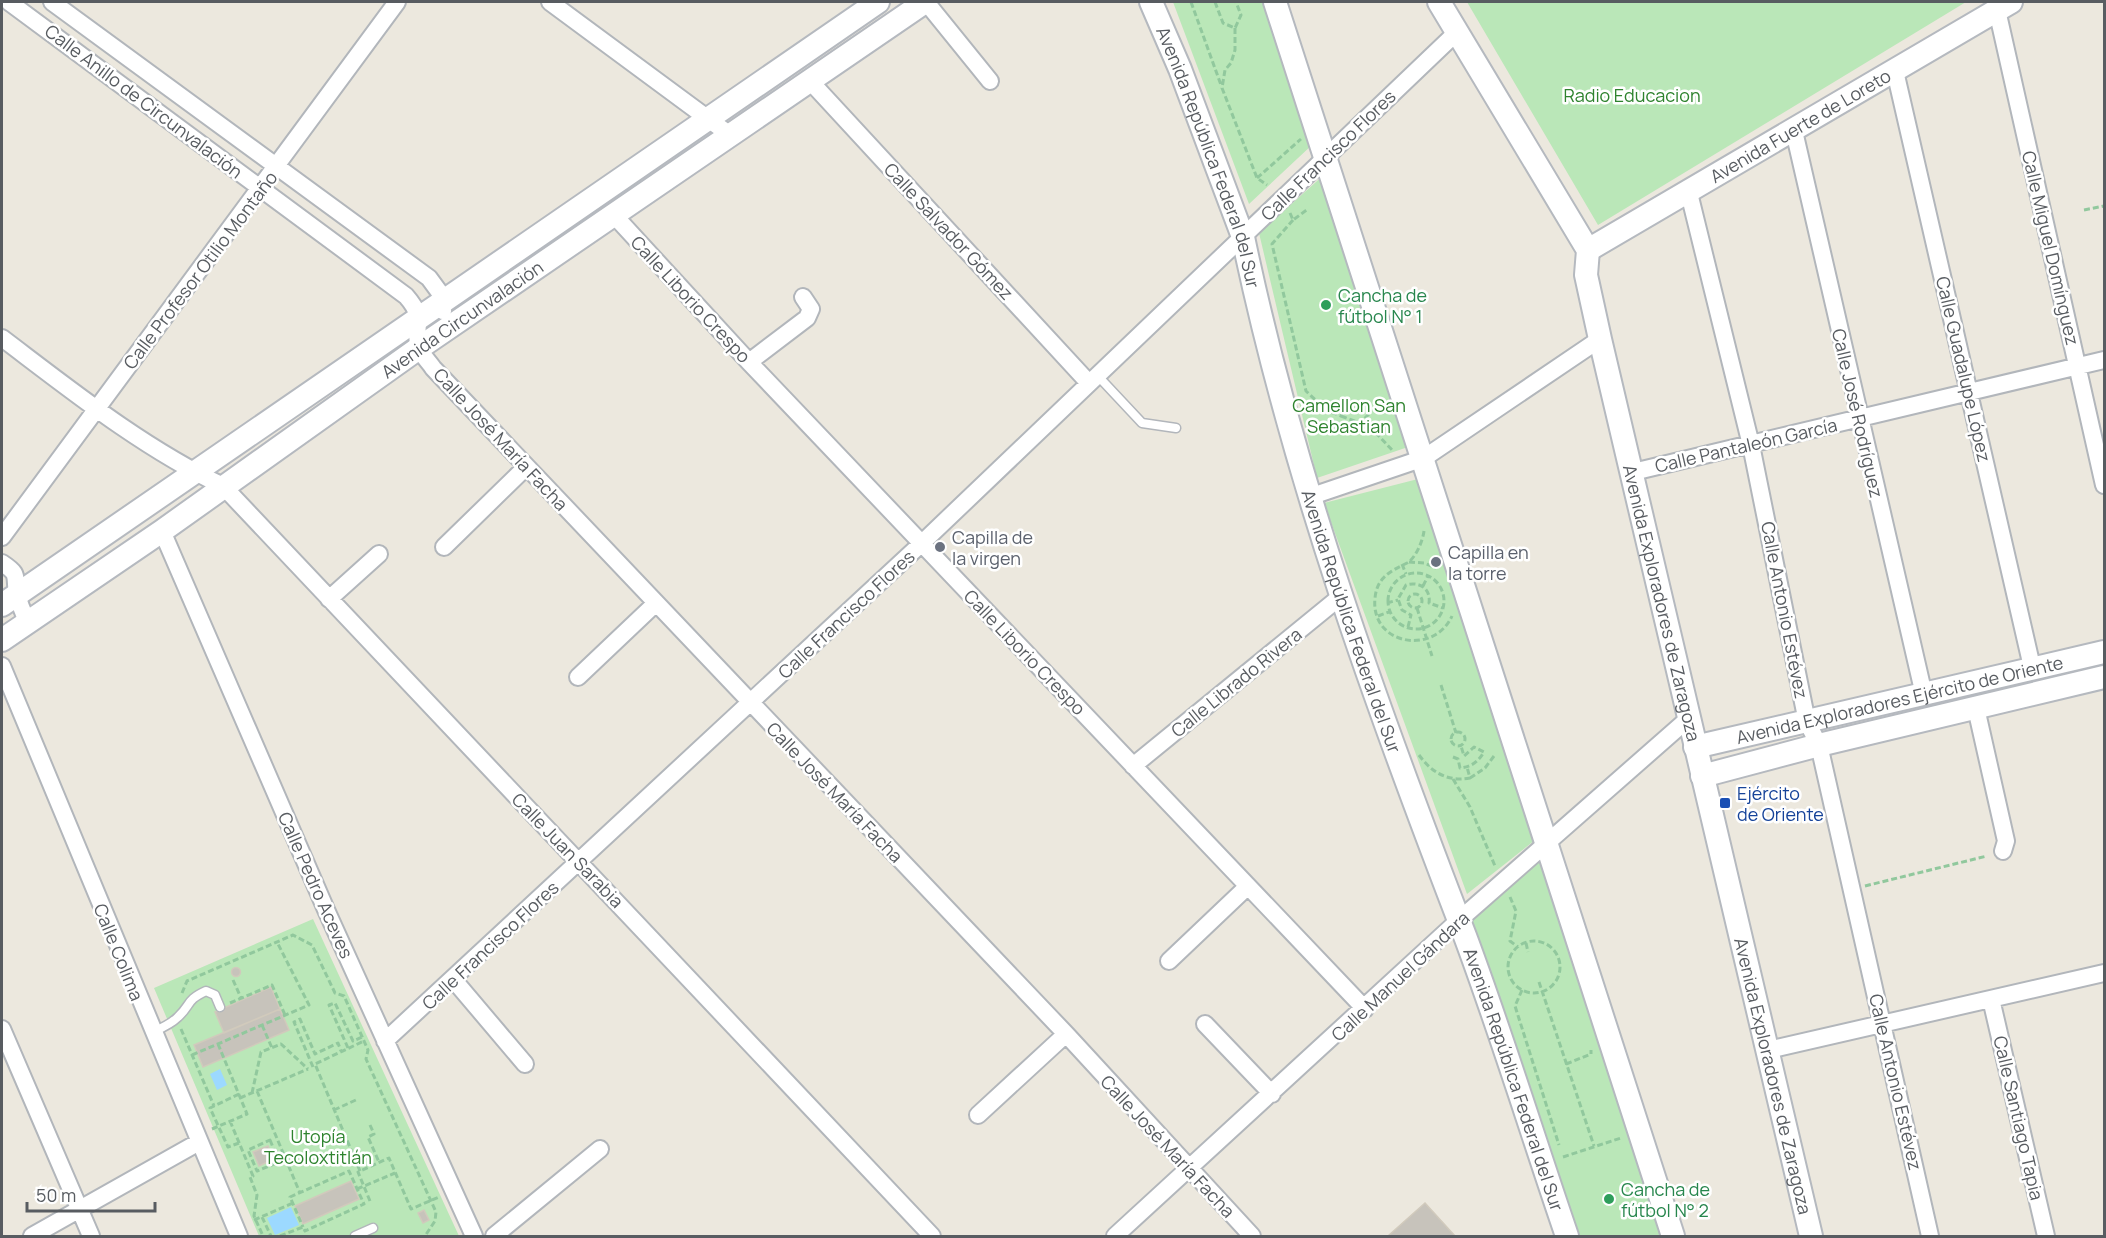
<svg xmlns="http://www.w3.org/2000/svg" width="2106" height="1238" font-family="Manrope,sans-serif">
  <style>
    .green { fill: #bae7b8 }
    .water { fill: #9cd9ff }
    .building { fill: #c7c3bb; stroke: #d1cabc; stroke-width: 1.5 }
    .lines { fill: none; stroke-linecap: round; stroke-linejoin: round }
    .lane-casing { stroke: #b2b6bb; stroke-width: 11 }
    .street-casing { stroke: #b2b6bb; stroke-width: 20 }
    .secondary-casing { stroke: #b5b9bf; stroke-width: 26 }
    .path { stroke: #91c89d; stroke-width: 3; stroke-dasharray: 6 3; stroke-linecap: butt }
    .lane { stroke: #fff; stroke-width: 8 }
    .street { stroke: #fff; stroke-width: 16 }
    .secondary { stroke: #fff; stroke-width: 22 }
    .leisure-dot { fill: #2e9e5b; stroke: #fff; stroke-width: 2 }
    .worship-dot { fill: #6b7280; stroke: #fff; stroke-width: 2 }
    .transit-dot { fill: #1a4fb4; stroke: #fff; stroke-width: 2 }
    .labels { text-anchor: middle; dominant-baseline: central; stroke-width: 5; stroke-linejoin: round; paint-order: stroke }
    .park-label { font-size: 18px; fill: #2e832e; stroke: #fff }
    .street-label { font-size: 18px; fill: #585c61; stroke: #fff }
    .leisure-label { font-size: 18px; fill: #27864d; stroke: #fff; text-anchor: start }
    .worship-label { font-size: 18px; fill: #5b616d; stroke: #fff; text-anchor: start }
    .transit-label { font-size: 18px; fill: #164399; stroke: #fff; text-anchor: start }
  </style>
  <rect width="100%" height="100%" fill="#ece8de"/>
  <!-- green -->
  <path class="green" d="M1173,2H1269L1313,144L1249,204Z
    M1467,2H1966L1598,225Z
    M1326,173L1408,447L1317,478L1259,233Z
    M1418,479L1535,840L1467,894L1324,503Z
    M1543,858L1665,1236H1573L1468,919Z
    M313,919L459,1236H259L154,988Z"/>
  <!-- water -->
  <path class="water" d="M220,1069L227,1085L217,1090L210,1074Z
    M291,1207L299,1225L275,1235L267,1218Z"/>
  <!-- building -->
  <path class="building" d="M231.5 972a4.5 4.5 0 1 1 9 0a4.5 4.5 0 1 1-9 0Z
    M271,987L280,1009L224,1033L215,1012Z
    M280,1009L289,1030L203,1067L194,1045Z
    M268,1146L274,1159L259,1166L253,1152Z
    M351,1181L359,1199L303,1224L295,1206Z
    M1425,1203L1455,1236H1388Z
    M424,1210L429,1220L423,1223L418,1213Z"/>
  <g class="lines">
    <defs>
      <path id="lane" d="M1097,375L1142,423L1176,428
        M153,1032C162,1028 171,1024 178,1017C191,1005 186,1000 206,991L215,995L220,1007
        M355,1236L373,1228"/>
      <path id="street" d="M9,2L406,296C428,321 412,325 419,348C421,354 429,362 433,368L1066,1034L1252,1236
        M52,2L429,278L440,293L443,311
        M550,2L730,135
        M926,2L990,81
        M1997,10L2104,485
        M1895,71L2032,667
        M810,81L1088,382
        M1794,131L1924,695
        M1689,193L1751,445L1807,722L1819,745L1930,1236
        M613,214L749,362L1365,1009
        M2,338C72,391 143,448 223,486L932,1236
        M749,362L807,318L811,309L803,297
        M1633,472L2104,360
        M1309,497L1424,458L1600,339
        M162,531L327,912L474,1236
        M2,537L397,2
        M444,547L526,467
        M2,563C20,575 14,575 17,594C19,604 24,613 27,622
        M329,599L379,554
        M2,666L239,1236
        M578,677L655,604
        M1976,708L2006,841L2003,851
        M1133,766L1340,597
        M1169,961L1248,886
        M453,979L525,1064
        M1991,999L2046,1236
        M1205,1024L1272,1094
        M2,1029L91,1236
        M385,1041L922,543L1457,32
        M1768,1050L2104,973
        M978,1115L1066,1034
        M32,1236L199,1142
        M494,1236L600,1149
        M1115,1236L1458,921L1688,719"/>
      <g id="secondary">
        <path id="s1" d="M1151,2L1180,69L1243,237C1293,477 1377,708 1465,936C1502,1035 1533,1137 1567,1236"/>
        <path d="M1275,2L1673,1236"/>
        <path id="s2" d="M1439,2L1588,250L1586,275L1600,339L1811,1236"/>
        <path id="s3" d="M1588,250L2011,2"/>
        <path d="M2,605L878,2"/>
        <path id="s4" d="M2,640L162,531L419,348L925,2"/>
        <path id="s5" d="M1695,747L2104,652"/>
        <path d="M1702,776L1819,745L2104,677"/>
      </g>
    </defs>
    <!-- lane casing -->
    <use href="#lane" class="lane-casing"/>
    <!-- street casing -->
    <use href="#street" class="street-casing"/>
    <!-- secondary casing -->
    <use href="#secondary" class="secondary-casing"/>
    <!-- path -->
    <path class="path" d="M1191,2L1221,85
      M1215,2L1223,23L1235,28L1241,15L1236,2
      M1235,28V50L1231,63L1225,70L1222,88L1257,178L1267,185
      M1257,178L1301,139
      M2084,210L2104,206
      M1290,213L1293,220L1308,209
      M1293,220L1272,244L1306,391L1326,410L1341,416L1343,408
      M1341,416L1360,423L1370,413
      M1360,423L1377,434L1393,451
      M1360,433V423
      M1424,531C1423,540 1416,558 1407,563C1391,571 1377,577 1375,598C1370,645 1434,656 1452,616
      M1409,562L1424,563L1436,568
      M1402,564L1406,574
      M1388 601a28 28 0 1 1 56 0a28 28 0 1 1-56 0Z
      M1423,586L1428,576
      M1408 601a7 7 0 1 1 14 0a7 7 0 1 1-14 0Z
      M1387,603L1398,600
      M1417,608L1432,656
      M1378,616L1389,612
      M1408,627L1411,615L1402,610L1398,599L1406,585C1420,581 1431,589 1429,603L1443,608
      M1441,685L1456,733
      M1451 739a7 7 0 1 1 14 0a7 7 0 1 1-14 0Z
      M1419,755C1432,773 1448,782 1470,778L1467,767
      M1453,757L1458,759L1460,768C1471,767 1478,762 1484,752L1474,747L1464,756L1461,746
      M1470,778L1485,768L1494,756
      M1453,779L1470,807L1495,866
      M1865,886L1987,856
      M1510,897L1516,911L1510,941L1518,947
      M1508 967a26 26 0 1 1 52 0a26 26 0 1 1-52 0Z
      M1526,943L1528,952
      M233,980L241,998
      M1539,982L1594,1146
      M1522,990L1515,1006L1559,1145
      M182,993L187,981L293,935L312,945L335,993L344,996L368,1050L366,1059L436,1212L435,1221L425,1236
      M230,1003L272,985L285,1015
      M262,1025L272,1048
      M181,1029L214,1106
      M348,1048L329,1005L335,1003L353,1041L362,1037
      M192,1055L309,1005L277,942
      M1566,1064L1591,1054V1050
      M313,1067L294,1022L300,1019L315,1054L338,1043L341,1051
      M257,1091L300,1193
      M252,1093L261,1052L281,1044L308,1069
      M239,1094L210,1108L228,1147L239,1143
      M240,1098L308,1069
      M334,1110L358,1099
      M230,1121L253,1176L250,1177L257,1195L254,1216L263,1236
      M370,1125L374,1134L368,1137L379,1162
      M212,1129L247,1114L218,1044
      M270,1140L279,1162L257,1171L248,1150Z
      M1563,1157L1621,1138
      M360,1171L315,1064L364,1041
      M357,1189L395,1173
      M370,1201L358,1172L389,1158L411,1209L439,1197
      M262,1217L271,1236
      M254,1220L293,1203
      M280,1236L303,1227L305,1231L364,1204L349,1171L290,1197L303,1227"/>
    <!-- lane -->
    <use href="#lane" class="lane"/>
    <!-- street -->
    <use href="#street" class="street"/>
    <!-- secondary -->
    <use href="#secondary" class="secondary"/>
  </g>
  <!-- markers -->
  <g class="leisure-dot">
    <circle cx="1326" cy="305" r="6"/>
    <circle cx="1609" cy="1199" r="6"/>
  </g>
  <g class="worship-dot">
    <circle cx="940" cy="547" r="6"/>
    <circle cx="1436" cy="562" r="6"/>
  </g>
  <rect class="transit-dot" x="1719" y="797" width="12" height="12" rx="3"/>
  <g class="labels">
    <!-- park labels -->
    <g class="park-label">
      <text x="1632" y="95">Radio Educacion</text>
      <text x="1349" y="405">Camellon San<tspan x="1349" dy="21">Sebastian</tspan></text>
      <text x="318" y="1136">Utopía<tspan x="318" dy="21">Tecoloxtitlán</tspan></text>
    </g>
    <!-- street labels -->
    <g class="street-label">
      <text transform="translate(144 101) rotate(37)">Calle Anillo de Circunvalación</text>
      <text stroke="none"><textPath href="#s3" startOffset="246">Avenida Fuerte de Loreto</textPath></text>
      <text transform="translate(1328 155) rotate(-44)">Calle Francisco Flores</text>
      <text stroke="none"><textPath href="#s1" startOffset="166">Avenida República Federal del Sur</textPath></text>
      <text transform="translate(949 231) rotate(47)">Calle Salvador Gómez</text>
      <text transform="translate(2051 248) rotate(77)">Calle Miguel Domínguez</text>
      <text transform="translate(200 270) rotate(-53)">Calle Profesor Otilio Montaño</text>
      <text transform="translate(691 299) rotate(47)">Calle Liborio Crespo</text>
      <text stroke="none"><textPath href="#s4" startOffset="561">Avenida Circunvalación</textPath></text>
      <text transform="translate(1964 369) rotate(77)">Calle Guadalupe López</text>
      <text transform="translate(1858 413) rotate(77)">Calle José Rodríguez</text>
      <text transform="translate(501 439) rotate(47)">Calle José María Facha</text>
      <text transform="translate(1746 445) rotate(-13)">Calle Pantaleón García</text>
      <text stroke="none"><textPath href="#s2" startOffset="651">Avenida Exploradores de Zaragoza</textPath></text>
      <text transform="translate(1785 610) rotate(79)">Calle Antonio Estévez</text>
      <text transform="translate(846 614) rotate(-43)">Calle Francisco Flores</text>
      <text stroke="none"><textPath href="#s1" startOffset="652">Avenida República Federal del Sur</textPath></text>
      <text transform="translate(1025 652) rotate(46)">Calle Liborio Crespo</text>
      <text transform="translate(1236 682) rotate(-39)">Calle Librado Rivera</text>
      <text stroke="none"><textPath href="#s5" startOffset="210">Avenida Exploradores Ejército de Oriente</textPath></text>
      <text transform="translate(835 792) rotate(46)">Calle José María Facha</text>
      <text transform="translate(568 850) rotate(46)">Calle Juan Sarabia</text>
      <text transform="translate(316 885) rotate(66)">Calle Pedro Aceves</text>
      <text transform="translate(490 945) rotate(-43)">Calle Francisco Flores</text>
      <text transform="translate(119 952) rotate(68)">Calle Colima</text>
      <text transform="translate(1400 976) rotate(-43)">Calle Manuel Gándara</text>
      <text stroke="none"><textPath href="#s2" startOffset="1137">Avenida Exploradores de Zaragoza</textPath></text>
      <text stroke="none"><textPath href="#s1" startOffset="1138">Avenida República Federal del Sur</textPath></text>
      <text transform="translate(1896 1082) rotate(77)">Calle Antonio Estévez</text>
      <text transform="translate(2019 1118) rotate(77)">Calle Santiago Tapia</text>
      <text transform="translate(1168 1146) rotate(47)">Calle José María Facha</text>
    </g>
    <!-- leisure labels -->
    <g class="leisure-label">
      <text x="1338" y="295">Cancha de<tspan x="1338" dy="21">fútbol N° 1</tspan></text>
      <text x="1621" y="1189">Cancha de<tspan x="1621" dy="21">fútbol N° 2</tspan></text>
    </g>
    <!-- worship labels -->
    <g class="worship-label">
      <text x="952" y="537">Capilla de<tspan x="952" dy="21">la virgen</tspan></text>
      <text x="1448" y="552">Capilla en<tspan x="1448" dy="21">la torre</tspan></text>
    </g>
    <!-- transit labels -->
    <g class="transit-label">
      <text x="1737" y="793">Ejército<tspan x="1737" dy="21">de Oriente</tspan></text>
    </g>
  </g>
  <!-- border -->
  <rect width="2106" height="1238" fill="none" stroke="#585c61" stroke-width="6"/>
  <!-- scale -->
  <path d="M27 1202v9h128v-9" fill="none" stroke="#585c61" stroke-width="3"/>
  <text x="36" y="1202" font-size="18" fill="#585c61" stroke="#ffffff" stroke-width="4.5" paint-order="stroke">50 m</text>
</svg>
